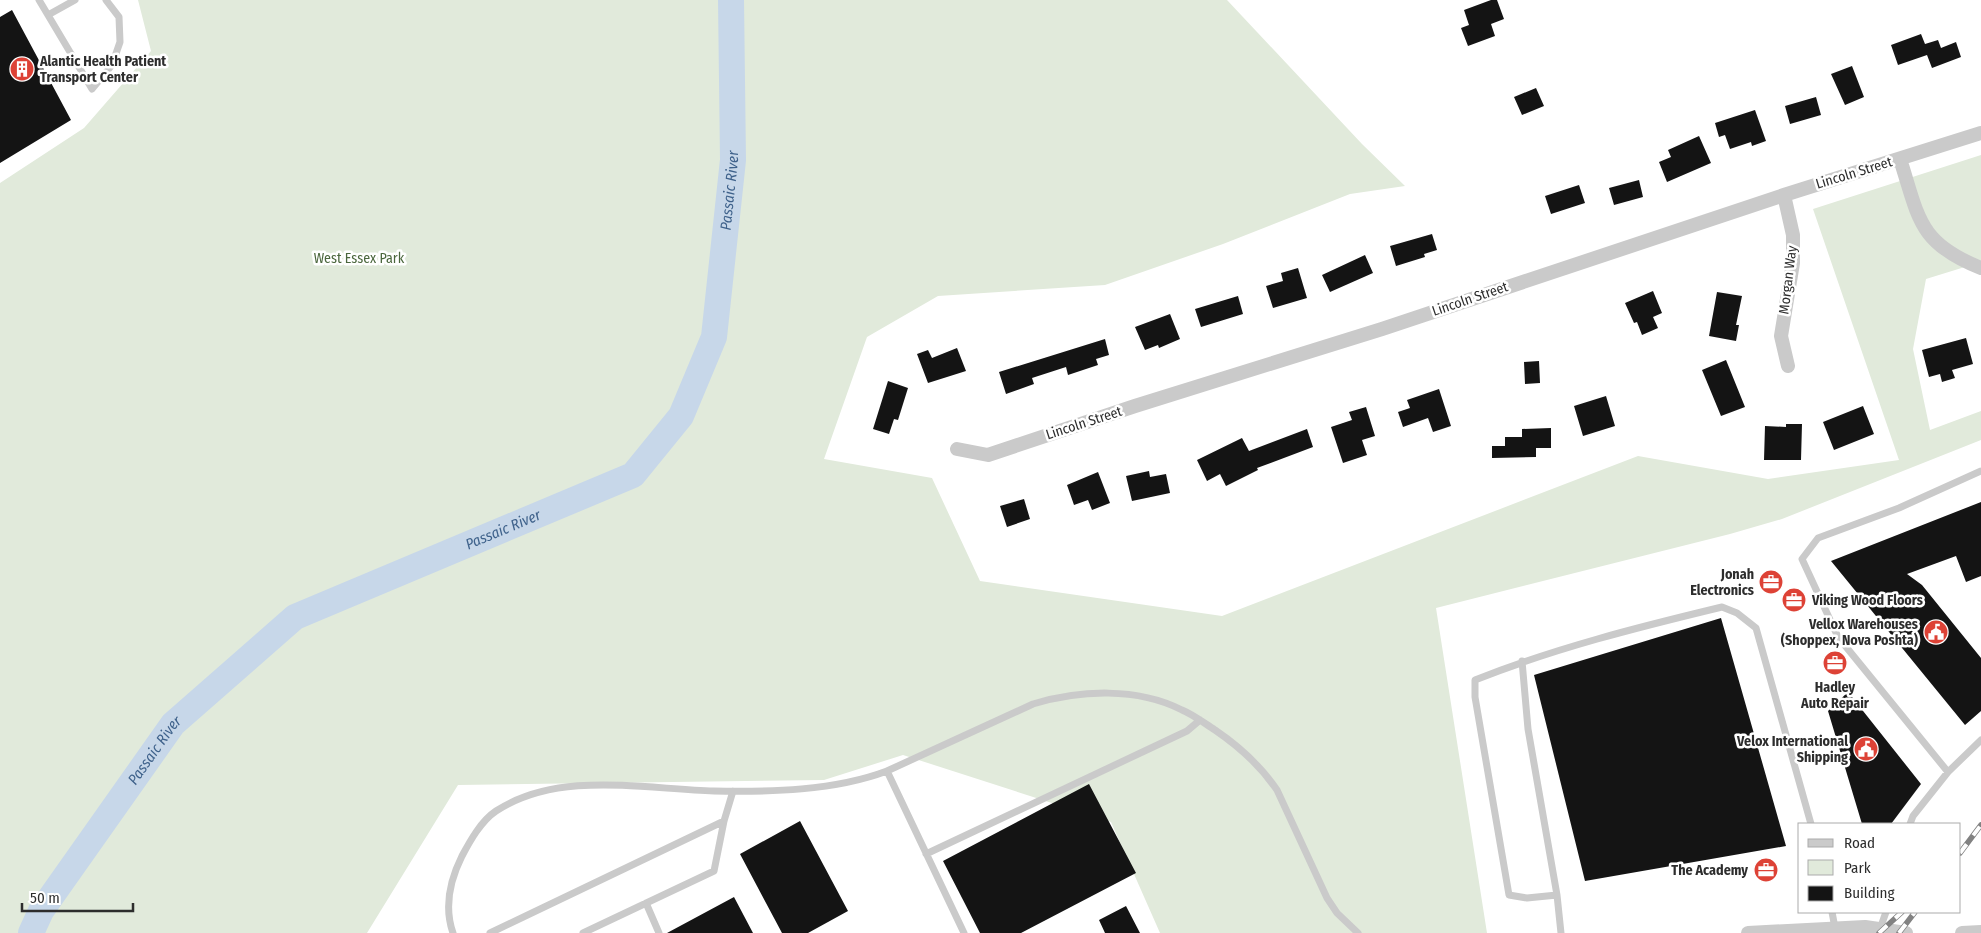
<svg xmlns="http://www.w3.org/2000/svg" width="1981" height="933" font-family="'Fira Sans Condensed',sans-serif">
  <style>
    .green { fill: #e1eadb }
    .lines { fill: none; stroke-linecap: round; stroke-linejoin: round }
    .river { stroke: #c7d7e9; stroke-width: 26 }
    .building { fill: #141414 }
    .lane { stroke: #cacaca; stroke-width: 7 }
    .street { stroke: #cacaca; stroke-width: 14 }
    .rail-casing { stroke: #828282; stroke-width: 5.5 }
    .rail { stroke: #fff; stroke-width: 4; stroke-dasharray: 11; stroke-linecap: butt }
    .labels { text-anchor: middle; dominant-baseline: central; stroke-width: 5; stroke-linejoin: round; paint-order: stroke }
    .poi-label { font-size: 14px; font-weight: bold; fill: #2d2d2d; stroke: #fff; text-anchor: end }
    .street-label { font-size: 14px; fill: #2d2d2d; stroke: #fff }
    .park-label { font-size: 14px; fill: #4a663c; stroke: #fff }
    .water-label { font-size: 15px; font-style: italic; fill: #3f628b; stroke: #fff }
  </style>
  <rect width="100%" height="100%" fill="#fff"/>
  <!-- green -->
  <path class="green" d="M138,0H1227L1362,144L1405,186L1350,194L1223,244L1105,285L938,296L867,337L824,459L932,478L980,581L1222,616L1638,456L1768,479L1899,460L1813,209L1981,155V262L1926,279L1913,349L1930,430L1981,411V440L1782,519L1730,534L1436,608L1487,933H1160L1111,822L903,755L824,780L458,785L367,933H0V183L84,128L151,51Z"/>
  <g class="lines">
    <!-- river -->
    <path class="river" id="s1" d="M31,933L41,911L173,724L295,617L633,475L681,416L714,337L733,160L731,0"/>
  </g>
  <!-- building -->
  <path class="building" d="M1491,0H1497L1504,19L1491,24L1495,36L1468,46L1461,28L1469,25L1464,10Z
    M12,10L71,120L0,163V17Z
    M1921,34L1925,44L1938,40L1941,48L1956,42L1961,57L1932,68L1927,55L1898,65L1891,45Z
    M1852,66L1864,97L1845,105L1831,74Z
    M1536,88L1544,106L1522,115L1514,97Z
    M1816,97L1821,115L1790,124L1785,106Z
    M1755,110L1766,141L1752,146L1751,142L1730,149L1725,135L1719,137L1715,123Z
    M1699,136L1711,163L1667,182L1659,162L1671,157L1668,150Z
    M1639,180L1643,197L1614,205L1609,188Z
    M1579,185L1585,203L1551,214L1545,196Z
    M1432,234L1437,250L1424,254L1425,257L1396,266L1390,246Z
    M1365,255L1373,273L1330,292L1322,275Z
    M1298,268L1307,298L1273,308L1266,286L1283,281L1281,273Z
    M1653,291L1662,313L1653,317L1658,328L1642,335L1637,322L1634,323L1625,303Z
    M1717,292L1742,296L1736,325H1739L1736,341L1709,336Z
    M1238,296L1243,314L1201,327L1195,309Z
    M1170,314L1180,339L1159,348L1158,345L1145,350L1135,327Z
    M1966,338L1973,364L1952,370L1955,378L1942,382L1940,374L1929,377L1922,350Z
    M1105,339L1109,355L1096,359L1098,365L1068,375L1066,367L1032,378L1034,384L1006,394L999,372Z
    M957,348L966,371L928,383L917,354L928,350L932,358Z
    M1726,360L1745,407L1721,416L1702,370Z
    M1539,361L1540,383L1525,384L1524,362Z
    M888,381L908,388L898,420L894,419L889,434L873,429Z
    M1439,389L1451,426L1433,432L1428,418L1403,427L1398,412L1410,408L1407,400Z
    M1606,396L1615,426L1583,436L1574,406Z
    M1863,406L1874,434L1834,450L1823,422Z
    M1366,407L1375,436L1362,440L1367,455L1343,463L1331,427L1352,420L1349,412Z
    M1786,424H1802L1801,460H1764L1765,426L1786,427Z
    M1551,428V448H1536V457L1492,458V446H1505V437H1522V429Z
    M1307,429L1313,447L1257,468L1258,470L1226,486L1220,474L1207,481L1197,460L1242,438L1249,451Z
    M1149,471L1150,477L1166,474L1170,493L1132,501L1126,476Z
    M1098,472L1110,503L1092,510L1088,500L1074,505L1067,485Z
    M1024,499L1030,519L1007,527L1000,506Z
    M1981,502V576L1966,582L1956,556L1907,574L1922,585L1981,658V711L1965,725L1831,561Z
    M1721,618L1786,846L1585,881L1534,675Z
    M1848,692L1921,784L1891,824H1862L1828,711Z
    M1089,784L1136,873L1021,933H980L943,861Z
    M800,821L848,911L808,933H782L740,854Z
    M734,897L753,933H667Z
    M1126,906L1140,933H1105L1099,920Z"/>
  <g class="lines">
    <!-- lane -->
    <path class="lane" d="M39,0L92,89L112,65L120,42L119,17L106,0
      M48,15L75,0
      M1522,661L1528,729L1557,895
      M887,771L964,933
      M1948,772L1838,637L1802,559L1818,538L1899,508L1981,471
      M1910,824L1913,816L1948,772L1981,740
      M926,854L1187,731L1200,720
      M646,903L659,933
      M1832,912L1835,928
      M1880,929L1886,912
      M453,933C444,907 450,880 462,856C470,841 481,821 496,811C559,770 643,789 714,791C770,792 834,791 887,771L1033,704C1080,690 1137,687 1182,710C1194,715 1204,723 1215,730C1240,747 1260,765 1277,790L1327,898L1337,913L1358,933
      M490,933L724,821
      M583,933L714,871L724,821L733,791
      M1561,933L1557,895L1527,898L1509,895L1475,697V680C1555,648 1639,627 1722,607L1737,613L1756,628L1811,824"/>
    <!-- street -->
    <path class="street" d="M1900,159C1919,218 1918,243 1981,268
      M1784,195L1793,235V263L1781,336L1788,366
      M957,449L988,455L1135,406L1382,329L1784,195L1981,133
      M1748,933L1865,927L1906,933
      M1962,933L1981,932"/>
    <defs>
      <path id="rail" d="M1960,853L1981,825
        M1879,933L1902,912
        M1899,933L1915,912"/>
    </defs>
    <!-- rail casing -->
    <use href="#rail" class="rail-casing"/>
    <!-- rail -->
    <use href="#rail" class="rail"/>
  </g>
  <!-- icons -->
  <defs>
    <symbol id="building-disc" viewBox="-11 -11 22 22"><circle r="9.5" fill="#dd4236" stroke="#fff"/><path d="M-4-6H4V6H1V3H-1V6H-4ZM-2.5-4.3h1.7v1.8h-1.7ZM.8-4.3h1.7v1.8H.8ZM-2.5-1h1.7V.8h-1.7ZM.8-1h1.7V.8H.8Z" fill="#fff"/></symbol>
    <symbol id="office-disc" viewBox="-11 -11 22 22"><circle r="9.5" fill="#dd4236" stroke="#fff"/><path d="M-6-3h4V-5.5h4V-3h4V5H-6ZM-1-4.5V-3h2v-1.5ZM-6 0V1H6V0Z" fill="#fff"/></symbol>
    <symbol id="civic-disc" viewBox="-11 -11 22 22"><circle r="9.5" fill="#dd4236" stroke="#fff"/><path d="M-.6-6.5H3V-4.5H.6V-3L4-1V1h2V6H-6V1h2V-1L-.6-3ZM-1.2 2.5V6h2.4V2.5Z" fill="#fff"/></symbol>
  </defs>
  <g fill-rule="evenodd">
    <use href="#building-disc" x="8" y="55" width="28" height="28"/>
    <use href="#office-disc" x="1757" y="568" width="28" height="28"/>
    <use href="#office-disc" x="1780" y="586" width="28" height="28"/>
    <use href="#civic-disc" x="1922" y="618" width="28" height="28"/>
    <use href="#office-disc" x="1821" y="649" width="28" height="28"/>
    <use href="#civic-disc" x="1852" y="735" width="28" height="28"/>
    <use href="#office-disc" x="1752" y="856" width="28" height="28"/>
  </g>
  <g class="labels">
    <!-- poi labels -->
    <g class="poi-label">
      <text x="40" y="61" text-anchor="start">Alantic Health Patient<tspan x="40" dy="16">Transport Center</tspan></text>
      <text x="1754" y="574">Jonah<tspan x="1754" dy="16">Electronics</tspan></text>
      <text x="1812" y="600" text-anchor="start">Viking Wood Floors</text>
      <text x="1918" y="624">Vellox Warehouses<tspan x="1918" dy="16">(Shoppex, Nova Poshta)</tspan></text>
      <text x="1835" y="687" text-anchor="middle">Hadley<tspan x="1835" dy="16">Auto Repair</tspan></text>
      <text x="1848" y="741">Velox International<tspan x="1848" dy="16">Shipping</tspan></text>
      <text x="1748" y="870">The Academy</text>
    </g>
    <!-- street labels -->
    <g class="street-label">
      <text transform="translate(1854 173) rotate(-17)">Lincoln Street</text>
      <text transform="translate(1788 280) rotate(-83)">Morgan Way</text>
      <text transform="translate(1470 299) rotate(-19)">Lincoln Street</text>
      <text transform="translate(1084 423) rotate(-18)">Lincoln Street</text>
    </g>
    <!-- park labels -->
    <g class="park-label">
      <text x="359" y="258">West Essex Park</text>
    </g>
    <!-- water labels -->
    <g class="water-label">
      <text stroke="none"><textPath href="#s1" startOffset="1091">Passaic River</textPath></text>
      <text stroke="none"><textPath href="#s1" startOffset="641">Passaic River</textPath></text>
      <text stroke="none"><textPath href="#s1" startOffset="221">Passaic River</textPath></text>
    </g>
  </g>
  <!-- legend -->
  <rect x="1798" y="823" width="162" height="90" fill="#ffffff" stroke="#ababab"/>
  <rect x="1808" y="839" width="25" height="8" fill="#cacaca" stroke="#ababab"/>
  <text x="1844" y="848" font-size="15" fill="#2d2d2d">Road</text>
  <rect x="1808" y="860" width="25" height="15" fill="#e1eadb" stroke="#ababab"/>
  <text x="1844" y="873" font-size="15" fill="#2d2d2d">Park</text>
  <rect x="1808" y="886" width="25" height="15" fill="#141414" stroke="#ababab"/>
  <text x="1844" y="898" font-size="15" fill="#2d2d2d">Building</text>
  <!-- scale -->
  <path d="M22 903v8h111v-8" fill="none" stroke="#2d2d2d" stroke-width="2.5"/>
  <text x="30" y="903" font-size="15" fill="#2d2d2d" stroke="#ffffff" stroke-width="4" paint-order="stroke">50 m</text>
</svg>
